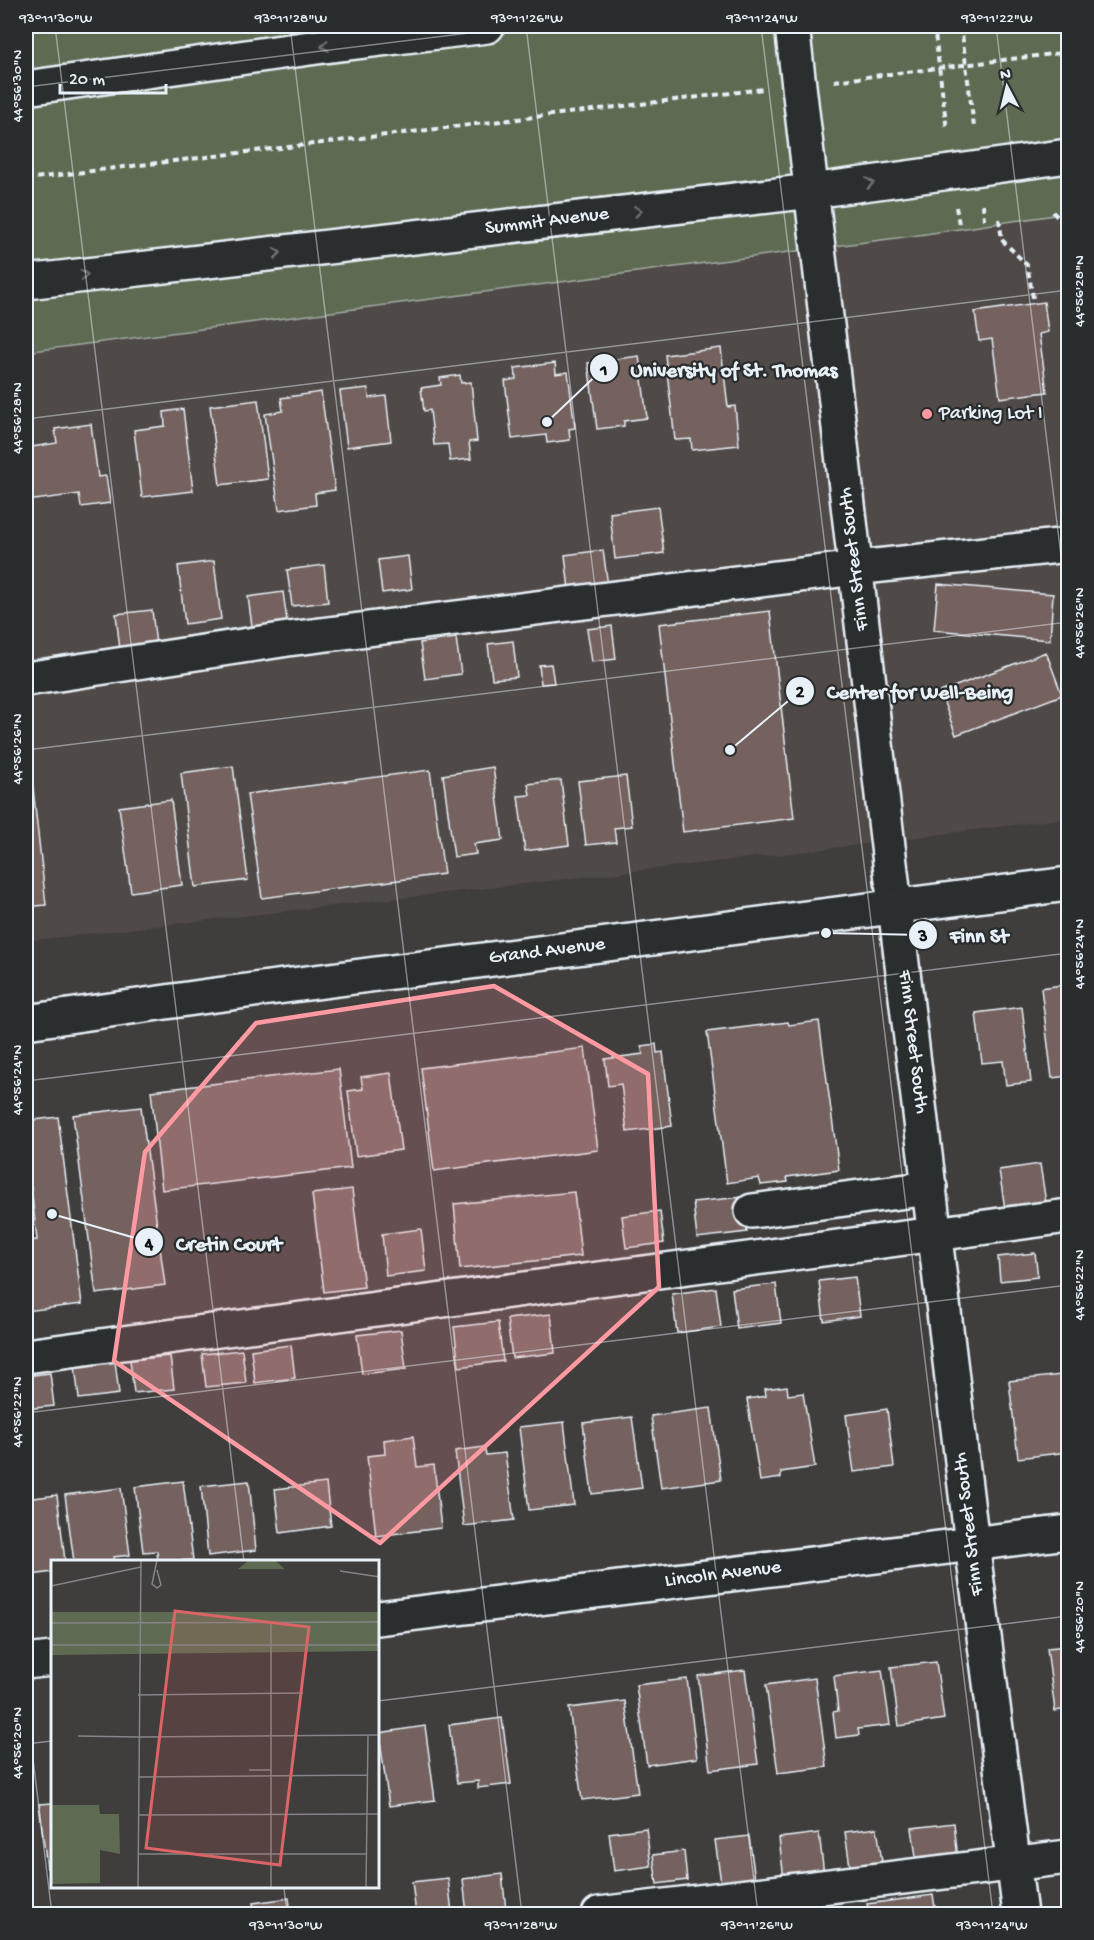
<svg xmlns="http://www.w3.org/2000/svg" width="1094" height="1940" font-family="'Gochi Hand',sans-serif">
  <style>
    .built { fill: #504847 }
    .green { fill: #5e6b52; stroke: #a3aea5; stroke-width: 1.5 }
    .building { fill: #74625f; stroke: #e8f1f8; stroke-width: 1.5 }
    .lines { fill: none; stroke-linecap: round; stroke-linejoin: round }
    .minor-casing { stroke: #e8f1f8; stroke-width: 38 }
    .major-casing { stroke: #e8f1f8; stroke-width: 38 }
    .path { stroke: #e8f1f8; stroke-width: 4; stroke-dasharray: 6 4.5; stroke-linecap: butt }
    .minor { stroke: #2a2d2e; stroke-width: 33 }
    .major { stroke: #2a2d2e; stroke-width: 33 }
    .oneway { stroke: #6c7275 }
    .marked { fill: #ff9aa2; fill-opacity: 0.2; stroke: #ff9aa2; stroke-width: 4.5; stroke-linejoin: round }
    .ticks { fill: none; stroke: #e8f1f8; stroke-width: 1.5; stroke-opacity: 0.45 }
    .poi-dot { fill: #ff9aa2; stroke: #2a2d2e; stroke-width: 2 }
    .labels { text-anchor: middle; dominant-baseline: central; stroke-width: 4.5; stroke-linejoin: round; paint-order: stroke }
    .street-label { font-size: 20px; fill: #e8f1f8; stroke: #2a2d2e }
    .poi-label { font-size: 20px; fill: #e8f1f8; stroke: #2a2d2e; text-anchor: start }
    .inset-road { fill: none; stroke: #838588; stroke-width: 1.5 }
    .view { fill: #db6466; fill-opacity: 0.15; stroke: #db6466; stroke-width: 3 }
    .inset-edge { fill: none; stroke: #e8f1f8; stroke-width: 3 }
    .leader { fill: none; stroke: #e8f1f8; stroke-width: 2 }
    .callout-dot { fill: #e8f1f8; stroke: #2a2d2e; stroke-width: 2 }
    .mark-label { font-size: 18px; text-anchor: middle; font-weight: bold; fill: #111 }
    .callout-label { font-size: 21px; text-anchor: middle; font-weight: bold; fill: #e8f1f8; stroke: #2a2d2e; stroke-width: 4.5; stroke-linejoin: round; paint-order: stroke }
    .neatline { fill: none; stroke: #e8f1f8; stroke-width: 2 }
    .ticks-label { font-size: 15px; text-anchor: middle; fill: #e8f1f8 }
  </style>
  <rect width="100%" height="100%" fill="#403d3d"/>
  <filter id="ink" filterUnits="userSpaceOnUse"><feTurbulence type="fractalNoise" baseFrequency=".0167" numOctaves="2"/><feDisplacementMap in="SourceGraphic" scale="12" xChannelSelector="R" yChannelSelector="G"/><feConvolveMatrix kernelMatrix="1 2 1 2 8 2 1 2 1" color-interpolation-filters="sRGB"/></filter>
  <g filter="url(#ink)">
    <!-- built -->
    <path class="built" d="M26,26H1068V818L802,852L26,941Z"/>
    <!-- green -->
    <path class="green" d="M26,26H1068V213L912,236L26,352Z"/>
    <!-- building -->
    <path class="building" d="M1044,302L1048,332L1039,334L1047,392L1000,398L992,339L979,341L975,312Z
      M721,348L728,407L735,406L739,445L692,450L691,439L675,440L665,355Z
      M639,356L647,418L624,421V426L597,429L588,363Z
      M555,363L556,374L568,372L575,428L569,429L570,440L547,443L546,435L512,439L505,381L516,379L515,368Z
      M460,375L461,383L471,382L477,441L469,442L471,459L450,461L448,444L434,445L430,410L424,411L421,388L441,385L440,378Z
      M368,388L369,398L386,396L391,441L347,447L340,391Z
      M321,392L335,490L315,493L316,505L279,510L265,414L283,411L281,398Z
      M258,400L268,479L220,485L210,406Z
      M183,409L193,491L142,497L134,430L165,426L164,412Z
      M91,424L98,477L106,476L110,503L81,507L79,494L27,501L26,448L57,443L55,429Z
      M658,507L664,553L615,559L610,513Z
      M603,550L608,586L569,590L565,555Z
      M408,556L412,589L382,593L378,560Z
      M214,561L221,619L185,624L178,566Z
      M324,565L328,602L292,606L287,570Z
      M938,584L1053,594L1050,640L934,630Z
      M283,592L288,628L253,633L248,597Z
      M152,610L156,645L120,650L116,614Z
      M770,611L794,818L683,832L659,624Z
      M612,626L616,659L592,662L587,629Z
      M456,638L461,674L425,679L420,643Z
      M513,641L517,677L492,679L488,644Z
      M1046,652L1062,695L956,735L940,692Z
      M551,664L554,683L541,684L539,665Z
      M26,725L46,905L26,907Z
      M233,766L248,880L195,887L181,773Z
      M493,767L503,840L474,844L476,854L454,857L443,775Z
      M430,770L444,874L262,898L247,794Z
      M626,776L632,826L614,828L616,842L586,845L578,781Z
      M561,780L569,845L525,851L518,796L530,795L528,784Z
      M171,800L182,885L131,892L119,807Z
      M1068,984V1076L1052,1078L1041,988Z
      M1022,1007L1031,1082L1006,1085L1003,1061L982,1063L976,1013Z
      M819,1021L839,1170L787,1177L788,1182L761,1185L759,1178L727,1183L707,1032L788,1022L789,1025Z
      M656,1044L657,1053L663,1052L672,1126L627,1132L621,1084L608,1086L605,1059L643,1054L641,1046Z
      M585,1048L598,1150L434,1171L421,1068Z
      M339,1069L351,1168L162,1190L151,1091Z
      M391,1073L401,1150L356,1156L348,1091L363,1089L361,1077Z
      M141,1107L165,1285L96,1294L73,1115Z
      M58,1117L82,1304L26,1311V1241L37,1240L31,1187L26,1188V1121Z
      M1040,1164L1046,1203L1005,1209L999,1170Z
      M352,1189L364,1287L324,1292L312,1194Z
      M574,1192L581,1256L460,1269L454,1204Z
      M743,1197L747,1232L697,1238L693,1202Z
      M660,1211L664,1243L626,1248L622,1216Z
      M421,1229L426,1271L386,1276L382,1234Z
      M1035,1253L1038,1277L1000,1281L998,1257Z
      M855,1277L860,1316L824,1321L819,1281Z
      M776,1284L781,1323L737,1329L732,1289Z
      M716,1288L721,1327L677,1333L672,1294Z
      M551,1314L555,1353L512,1358L507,1319Z
      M498,1322L503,1361L459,1367L454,1327Z
      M401,1330L406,1369L362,1374L357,1335Z
      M291,1345L295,1378L255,1383L251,1350Z
      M242,1350L246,1383L206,1387L202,1354Z
      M170,1356L174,1389L134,1393L130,1360Z
      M115,1361L119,1394L79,1399L75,1366Z
      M50,1373L54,1406L26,1409V1376Z
      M1061,1375L1068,1435V1452L1018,1458L1009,1381Z
      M787,1386L788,1395L803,1393L815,1467L781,1472V1478L760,1481L747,1399L766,1396L765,1389Z
      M711,1408L721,1480L661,1488L651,1416Z
      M887,1409L894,1467L854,1472L846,1415Z
      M632,1417L642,1488L592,1494L583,1423Z
      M564,1422L574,1505L529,1510L519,1427Z
      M413,1436L417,1467L434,1465L441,1528L376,1536L367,1456L385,1454L384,1440Z
      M484,1447L486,1455L505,1453L514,1520L464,1526L455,1451Z
      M183,1481L193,1560L158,1562L157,1551L143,1552L135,1487Z
      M249,1481L256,1550L208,1556L201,1486Z
      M326,1483L331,1526L280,1533L275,1489Z
      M121,1488L130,1555L113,1557L114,1562H74L65,1495Z
      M57,1495L65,1561L52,1562V1572L26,1576V1499Z
      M1068,1646V1709L1055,1711L1047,1648Z
      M936,1662L944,1719L899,1726L891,1667Z
      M745,1670L758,1764L710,1770L698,1676Z
      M882,1670L890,1725L858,1729L859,1735L836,1738L833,1712L838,1711L834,1676Z
      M815,1678L827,1767L778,1773L766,1685Z
      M687,1679L697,1758L647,1765L636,1685Z
      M625,1701L638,1793L582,1800L569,1708Z
      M502,1718L511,1784L478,1788V1781L457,1783L449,1725Z
      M425,1726L435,1800L389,1806L379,1733Z
      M1068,1800V1840L1062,1801Z
      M52,1803V1868H47L39,1804Z
      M954,1823L958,1859L917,1865L912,1828Z
      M646,1828L651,1866L614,1871L609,1833Z
      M877,1828L882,1862L850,1866L845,1832Z
      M819,1833L824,1874L784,1879L779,1838Z
      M749,1836L755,1879L721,1883L715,1840Z
      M684,1851L687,1880L657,1884L653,1855Z
      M502,1874L506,1910L467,1914L463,1879Z
      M448,1878L452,1913L416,1914L412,1882Z
      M933,1895L936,1914H869L867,1904Z
      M289,1898L291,1914H254L253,1903Z"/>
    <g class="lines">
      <defs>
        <path id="minor" d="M792,26L895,906L972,1544L1020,1914
          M26,88L324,46L487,26
          M26,282L812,191L1068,156
          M26,679L288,639L856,568L1068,545
          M752,1211L930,1188
          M26,1356L1068,1216
          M378,1618L1068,1532
          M26,1662L52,1659
          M599,1914L1068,1857"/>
        <path id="major" d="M26,1022L208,996L1068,884"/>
      </defs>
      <!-- minor casing -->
      <use href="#minor" class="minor-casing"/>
      <!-- major casing -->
      <use href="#major" class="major-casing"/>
      <!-- path -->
      <path class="path" d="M934,26L947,130
        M961,26L974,127
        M834,81L1068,52
        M26,179L764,89
        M983,204L984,220
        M956,207L959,224
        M1053,212L1068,230
        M999,219L1002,240L1027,265L1034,303"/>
      <!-- minor -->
      <use href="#minor" class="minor"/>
      <!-- major -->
      <use href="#major" class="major"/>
    </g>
    <!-- one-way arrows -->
    <defs><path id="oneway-chevron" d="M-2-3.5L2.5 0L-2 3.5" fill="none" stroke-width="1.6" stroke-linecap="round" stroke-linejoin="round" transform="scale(1.5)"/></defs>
    <g class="oneway">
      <use href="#oneway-chevron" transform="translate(325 46) rotate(171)"/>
      <use href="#oneway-chevron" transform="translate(870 183) rotate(-8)"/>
      <use href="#oneway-chevron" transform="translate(638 211) rotate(-7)"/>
      <use href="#oneway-chevron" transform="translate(277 253) rotate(-7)"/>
      <use href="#oneway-chevron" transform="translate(84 275) rotate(-7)"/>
    </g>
  </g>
  <!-- marked area -->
  <path class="marked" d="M494,986L648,1074L659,1287L380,1543L114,1361L145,1152L256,1023Z"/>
  <!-- ticks -->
  <path class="ticks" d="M55,26L244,1562M290,26L522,1914M526,26L758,1914M761,26L993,1914M996,26L1068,613M26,87L527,26M26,419L1068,290M26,750L1068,622M26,1081L1068,953M26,1413L1068,1285M378,1701L1068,1616M26,1702L52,1914M26,1744L52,1741M284,1888L287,1914"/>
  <!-- markers -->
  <circle class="poi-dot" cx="927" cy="414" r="6"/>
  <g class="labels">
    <!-- street labels -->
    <g class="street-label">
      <text transform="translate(547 222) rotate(-7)">Summit Avenue</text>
      <text transform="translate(855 559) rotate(-97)">Finn Street South</text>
      <text transform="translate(547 952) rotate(-7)">Grand Avenue</text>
      <text transform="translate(912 1042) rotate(83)">Finn Street South</text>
      <text transform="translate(970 1524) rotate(-97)">Finn Street South</text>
      <text transform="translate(723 1575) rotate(-7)">Lincoln Avenue</text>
    </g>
    <!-- poi labels -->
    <g class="poi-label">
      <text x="939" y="414">Parking Lot I</text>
    </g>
  </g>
  <!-- overview -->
  <g transform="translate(51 1560)">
    <rect width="328" height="328" fill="#403d3d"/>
    <path d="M198,0H223L234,9H187ZM0,52H328V91L0,95ZM0,245H48L49,254H68L69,294L49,290V323L0,324Z" fill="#5e6b52"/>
    <path class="inset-road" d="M106,10L110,25L106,28L101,24L106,0M289,11L329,17M0,26L90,7M0,63L329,62M0,85H329M87,135L252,133M27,176L87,177M87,177L329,175M198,210H220M87,217L316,215M87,255L329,254M87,294H315M87,328L90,0M220,328V61M315,328L317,175"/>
    <path class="view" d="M124,51L258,67L229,305L95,288Z"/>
    <rect width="328" height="328" class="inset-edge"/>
  </g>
  <!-- callouts -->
  <path class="leader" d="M547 422L604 368M730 750L800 691M826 933L923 935M52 1214L149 1242"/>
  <g class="callout-dot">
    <circle cx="547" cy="422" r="6"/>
    <circle cx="730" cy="750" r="6"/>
    <circle cx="826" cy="933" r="6"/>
    <circle cx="52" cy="1214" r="6"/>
    <circle cx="604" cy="368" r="15"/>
    <circle cx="800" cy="691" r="15"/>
    <circle cx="923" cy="935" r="15"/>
    <circle cx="149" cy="1242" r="15"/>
  </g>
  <g class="mark-label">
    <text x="604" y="375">1</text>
    <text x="800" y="697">2</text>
    <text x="923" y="941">3</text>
    <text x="149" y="1249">4</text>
  </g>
  <g class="callout-label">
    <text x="734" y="376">University of St. Thomas</text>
    <text x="920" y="698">Center for Well-Being</text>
    <text x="979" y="942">Finn St</text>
    <text x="229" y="1250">Cretin Court</text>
  </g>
  <!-- margin -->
  <rect width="1094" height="1940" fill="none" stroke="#2a2d2e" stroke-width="66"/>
  <!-- north arrow -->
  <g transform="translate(1007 87) rotate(353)" stroke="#2a2d2e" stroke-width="4.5" paint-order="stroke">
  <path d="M0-4.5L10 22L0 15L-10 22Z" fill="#e8f1f8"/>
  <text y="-9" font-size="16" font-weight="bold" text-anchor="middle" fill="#e8f1f8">N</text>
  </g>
  <!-- scale -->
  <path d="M60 84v9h106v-9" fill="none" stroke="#e8f1f8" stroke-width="3"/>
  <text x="69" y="84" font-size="18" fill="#e8f1f8" stroke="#2a2d2e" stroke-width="4.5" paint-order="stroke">20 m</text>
  <rect x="33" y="33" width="1028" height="1874" class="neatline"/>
  <g class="ticks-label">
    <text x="56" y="22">93°11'30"W</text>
    <text x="291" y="22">93°11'28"W</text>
    <text x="527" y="22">93°11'26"W</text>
    <text x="762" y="22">93°11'24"W</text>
    <text x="997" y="22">93°11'22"W</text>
    <text transform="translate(16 86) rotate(-90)" y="5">44°56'30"N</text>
    <text transform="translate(1078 291) rotate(-90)" y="5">44°56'28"N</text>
    <text transform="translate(16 418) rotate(-90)" y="5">44°56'28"N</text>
    <text transform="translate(1078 623) rotate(-90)" y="5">44°56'26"N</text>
    <text transform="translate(16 749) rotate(-90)" y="5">44°56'26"N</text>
    <text transform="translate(1078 954) rotate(-90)" y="5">44°56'24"N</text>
    <text transform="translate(16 1080) rotate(-90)" y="5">44°56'24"N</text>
    <text transform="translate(1078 1285) rotate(-90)" y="5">44°56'22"N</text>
    <text transform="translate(16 1412) rotate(-90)" y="5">44°56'22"N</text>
    <text transform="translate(1078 1617) rotate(-90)" y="5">44°56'20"N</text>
    <text transform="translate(16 1743) rotate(-90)" y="5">44°56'20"N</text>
    <text x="286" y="1929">93°11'30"W</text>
    <text x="521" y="1929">93°11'28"W</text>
    <text x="757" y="1929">93°11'26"W</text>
    <text x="992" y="1929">93°11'24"W</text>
  </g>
</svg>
